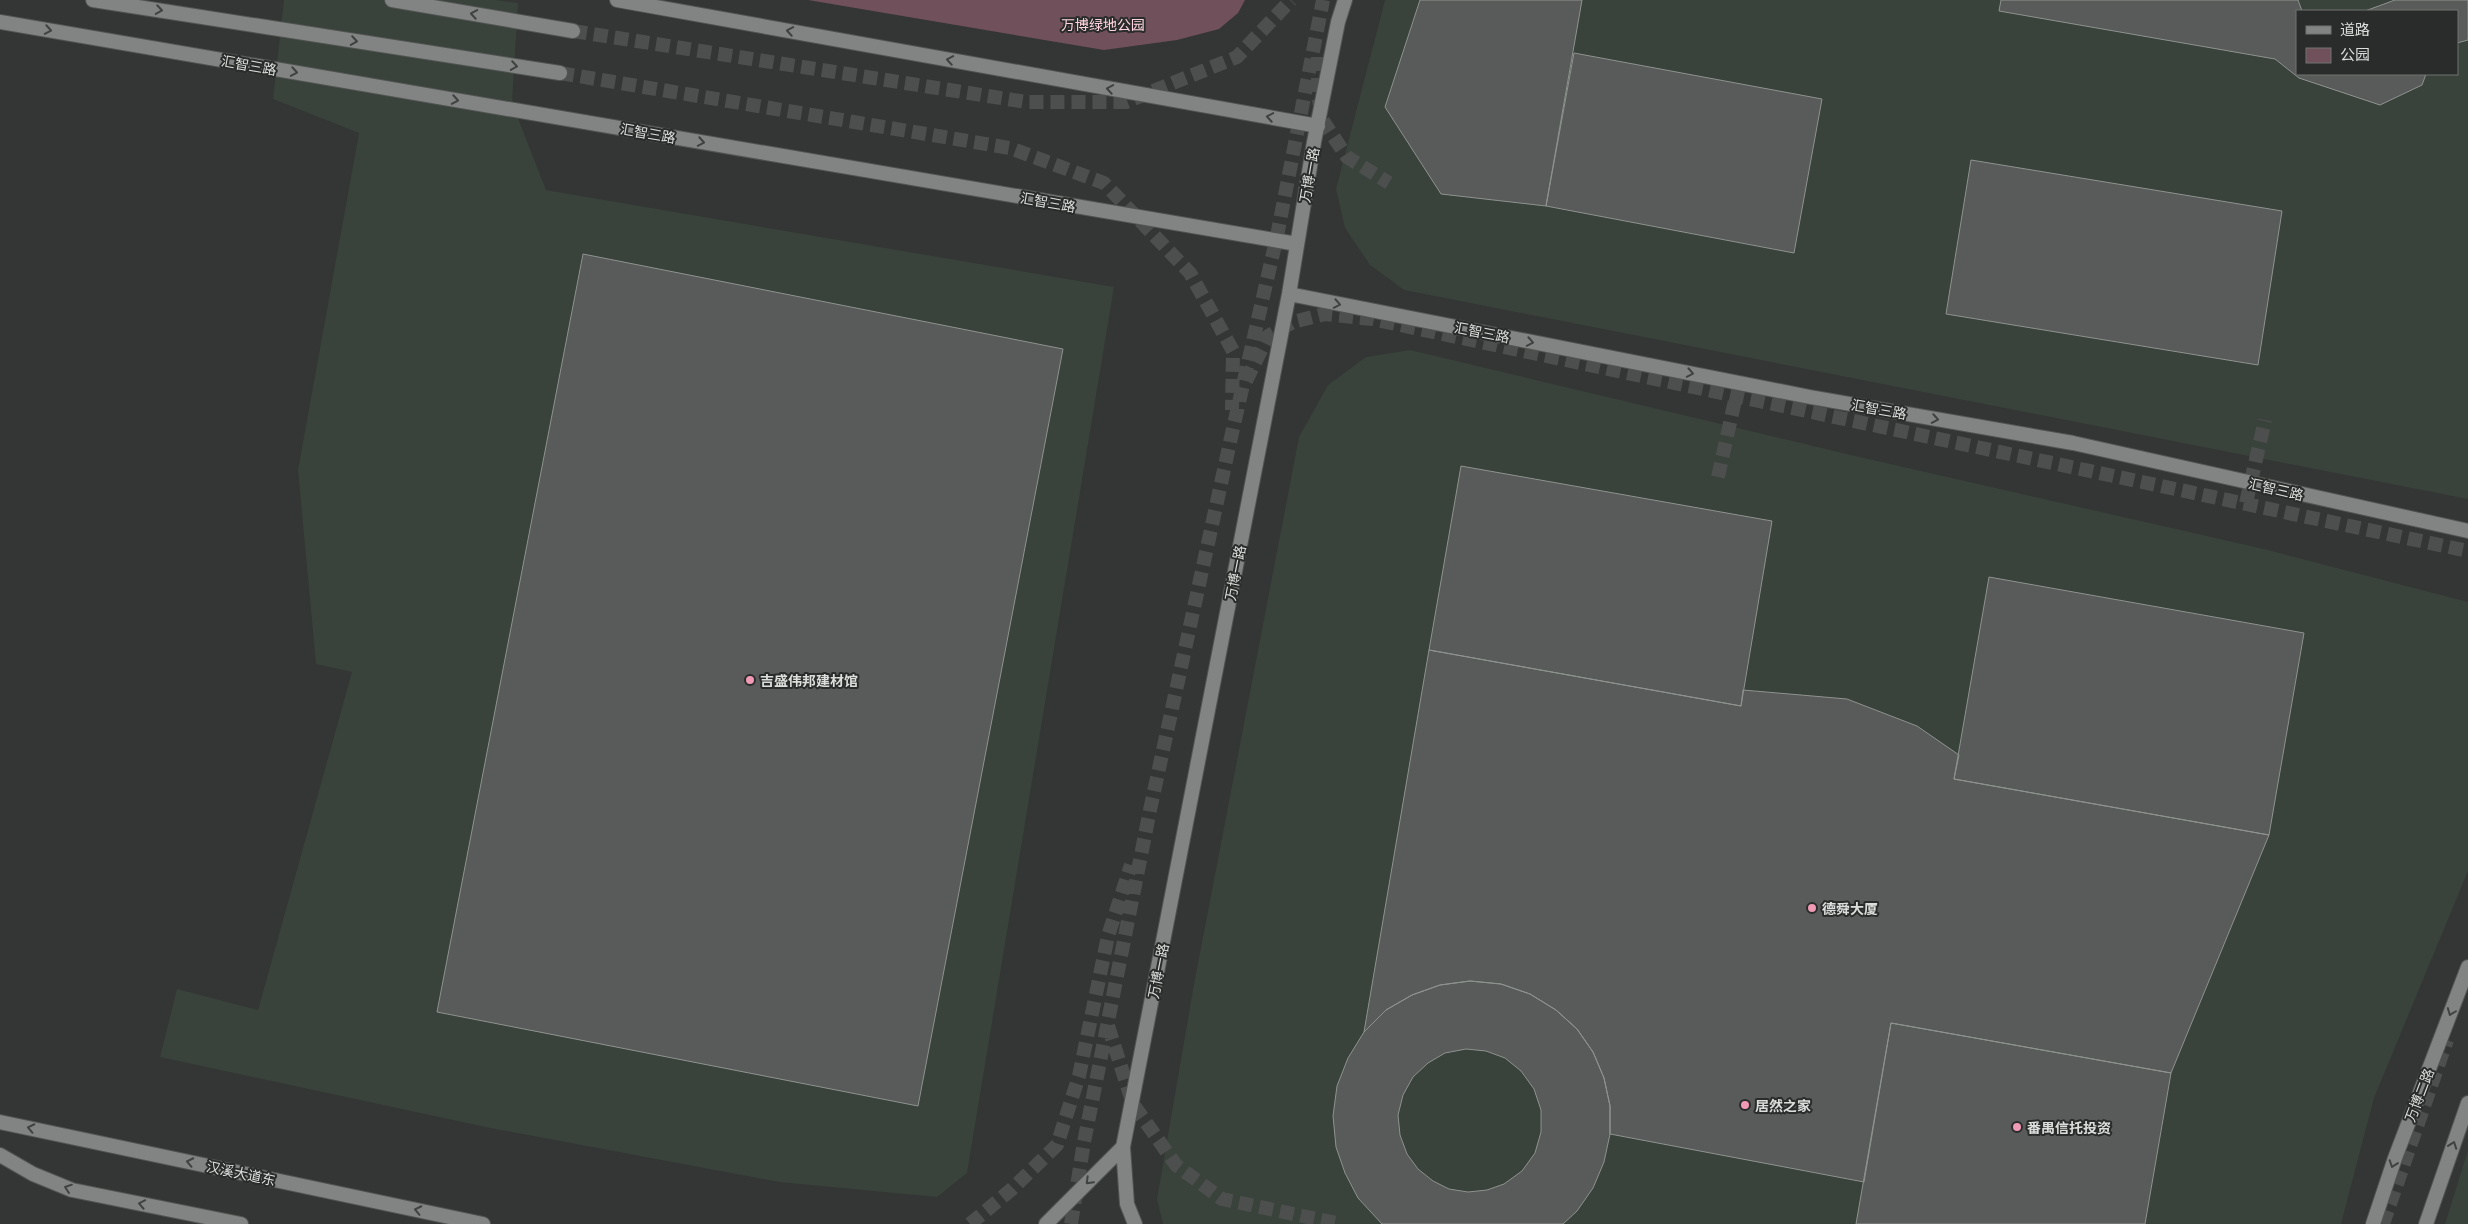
<svg xmlns="http://www.w3.org/2000/svg" width="2468" height="1224" font-family="Manrope,'Noto Sans SC',sans-serif">
  <style>
    .built { fill: #39423b; fill-rule: evenodd }
    .green { fill: #70505a }
    .building { fill: #585b59; stroke: #8f9390; fill-rule: evenodd }
    .lines { fill: none; stroke-linecap: round; stroke-linejoin: round }
    .tertiary-tunnel { stroke: #4c4f4d; stroke-width: 14; stroke-dasharray: 14 7; stroke-linecap: butt }
    .tertiary-casing { stroke: #515452; stroke-width: 16 }
    .secondary-casing { stroke: #515452; stroke-width: 16 }
    .tertiary { stroke: #818482; stroke-width: 14 }
    .secondary { stroke: #818482; stroke-width: 14 }
    .oneway { stroke: #3f4240 }
    .poi-dot { fill: #f09ab5; stroke: #292c2a; stroke-width: 2 }
    .labels { text-anchor: middle; dominant-baseline: central; stroke-width: 4; stroke-linejoin: round; paint-order: stroke }
    .park-label { font-size: 14px; fill: #ffd4e0; stroke: #292c2a }
    .street-label { font-size: 14px; fill: #dcdedc; stroke: #292c2a }
    .poi-label { font-size: 14px; font-weight: bold; fill: #dcdedc; stroke: #292c2a; text-anchor: start }
  </style>
  <rect width="100%" height="100%" fill="#333634"/>
  <!-- built -->
  <path class="built" d="M284,0H496L518,3L512,103L546,190L1114,287L967,1173L937,1197L779,1182L490,1128L160,1057L177,989L258,1010L352,672L316,664L298,470L359,133L273,99Z
    M1385,0H2468V499L1404,290L1370,265L1345,228L1336,189ZM2297,11H2457V74H2297Z
    M1410,350L1851,455L2264,549L2468,602V871L2374,1098L2341,1224H1163L1157,1199L1194,984L1299,437L1328,385L1366,357Z
    M2468,1150V1224H2445Z"/>
  <!-- green -->
  <path class="green" d="M808,0H1245L1238,13L1219,29L1177,40L1104,50Z"/>
  <!-- building -->
  <path class="building" d="M1420,0H1582L1546,206L1441,194L1385,107Z
    M2001,0H2298L2302,11H2297V74H2426L2422,85L2380,105L2299,78L2275,59L1999,11Z
    M2395,0H2468V40L2457,43V11H2365Z
    M1574,53L1822,99L1794,253L1546,206Z
    M1971,160L2282,211L2258,365L1946,314Z
    M583,254L1063,349L918,1106L437,1012Z
    M1461,466L1772,521L1741,706L1429,650Z
    M1989,577L2304,633L2269,835L1954,779Z
    M1429,650L1741,706L1743,690L1847,699L1917,726L1959,755L1954,779L2269,835L2171,1073L1891,1023L1864,1182L1610,1134V1106L1604,1078L1593,1052L1577,1029L1556,1010L1530,994L1501,984L1470,981L1440,985L1412,995L1386,1010L1364,1032Z
    M1470,981L1501,984L1530,994L1556,1010L1577,1029L1593,1052L1604,1078L1610,1106V1134L1604,1162L1593,1188L1577,1211L1563,1224H1382L1358,1198L1345,1173L1336,1147L1333,1116L1337,1086L1348,1058L1364,1032L1386,1010L1412,995L1440,985ZM1466,1049L1486,1051L1505,1058L1521,1071L1534,1089L1541,1110V1132L1535,1153L1522,1171L1504,1184L1487,1190L1468,1192L1449,1189L1433,1181L1418,1169L1407,1154L1400,1135L1398,1115L1403,1095L1413,1077L1428,1063L1445,1053Z
    M1891,1023L2171,1073L2145,1224H1856Z"/>
  <g class="lines">
    <!-- tertiary-tunnel -->
    <path class="tertiary-tunnel" d="M573,31L1026,102H1126L1237,57L1291,0
      M1318,57V95L1323,121L1347,157L1389,183
      M560,73L1010,148L1104,183L1190,273L1233,351L1232,410
      M1246,381L1268,336L1293,322L1325,314L1372,319L2468,551
      M1718,477L1736,396
      M2246,503L2265,420
      M1108,1026L1133,1104L1176,1165L1222,1199L1341,1224
      M970,1224L1012,1189L1057,1145L1079,1076L1108,936L1131,865
      M1071,1224L1084,1142L1150,810L1232,433L1277,236L1323,0
      M2383,1224L2447,1040"/>
    <defs>
      <path id="tertiary" d="M93,0L560,73
        M392,0L573,31
        M617,0L1318,126
        M0,22L1297,244
        M1289,294L1810,397L2073,443L2468,531
        M0,1155L33,1174L72,1190L241,1224
        M1046,1224L1123,1147
        M1135,1224L1127,1204L1123,1147L1289,294L1314,142L1338,22L1345,0
        M2373,1224L2395,1158L2468,967
        M2426,1224L2468,1103"/>
      <path id="secondary" d="M0,1122L483,1224"/>
    </defs>
    <!-- tertiary casing -->
    <use href="#tertiary" class="tertiary-casing"/>
    <!-- secondary casing -->
    <use href="#secondary" class="secondary-casing"/>
    <!-- tertiary -->
    <use href="#tertiary" class="tertiary"/>
    <!-- secondary -->
    <use href="#secondary" class="secondary"/>
  </g>
  <!-- one-way arrows -->
  <defs><path id="oneway-chevron" d="M-2-3.5L2.5 0L-2 3.5" fill="none" stroke-width="1.6" stroke-linecap="round" stroke-linejoin="round" transform="scale(1.25)"/></defs>
  <g class="oneway">
    <use href="#oneway-chevron" transform="translate(159 10) rotate(9)"/>
    <use href="#oneway-chevron" transform="translate(474 14) rotate(-170)"/>
    <use href="#oneway-chevron" transform="translate(48 30) rotate(10)"/>
    <use href="#oneway-chevron" transform="translate(790 31) rotate(-170)"/>
    <use href="#oneway-chevron" transform="translate(354 41) rotate(9)"/>
    <use href="#oneway-chevron" transform="translate(950 60) rotate(-170)"/>
    <use href="#oneway-chevron" transform="translate(514 66) rotate(9)"/>
    <use href="#oneway-chevron" transform="translate(294 72) rotate(10)"/>
    <use href="#oneway-chevron" transform="translate(1110 89) rotate(-170)"/>
    <use href="#oneway-chevron" transform="translate(455 100) rotate(10)"/>
    <use href="#oneway-chevron" transform="translate(1270 117) rotate(-170)"/>
    <use href="#oneway-chevron" transform="translate(701 142) rotate(10)"/>
    <use href="#oneway-chevron" transform="translate(1337 304) rotate(11)"/>
    <use href="#oneway-chevron" transform="translate(1530 342) rotate(11)"/>
    <use href="#oneway-chevron" transform="translate(1690 373) rotate(11)"/>
    <use href="#oneway-chevron" transform="translate(1935 419) rotate(10)"/>
    <use href="#oneway-chevron" transform="translate(2451 1012) rotate(111)"/>
    <use href="#oneway-chevron" transform="translate(31 1128) rotate(-168)"/>
    <use href="#oneway-chevron" transform="translate(2453 1145) rotate(-70)"/>
    <use href="#oneway-chevron" transform="translate(190 1162) rotate(-168)"/>
    <use href="#oneway-chevron" transform="translate(2393 1164) rotate(109)"/>
    <use href="#oneway-chevron" transform="translate(1089 1181) rotate(135)"/>
    <use href="#oneway-chevron" transform="translate(68 1188) rotate(-161)"/>
    <use href="#oneway-chevron" transform="translate(142 1204) rotate(-169)"/>
    <use href="#oneway-chevron" transform="translate(418 1210) rotate(-168)"/>
  </g>
  <!-- markers -->
  <g class="poi-dot">
    <circle cx="750" cy="680" r="5"/>
    <circle cx="1812" cy="908" r="5"/>
    <circle cx="1745" cy="1105" r="5"/>
    <circle cx="2017" cy="1127" r="5"/>
  </g>
  <g class="labels">
    <!-- park labels -->
    <g class="park-label">
      <text x="1103" y="24">万博绿地公园</text>
    </g>
    <!-- street labels -->
    <g class="street-label">
      <text transform="translate(249 65) rotate(10)">汇智三路</text>
      <text transform="translate(648 133) rotate(10)">汇智三路</text>
      <text transform="translate(1309 175) rotate(-80)">万博一路</text>
      <text transform="translate(1048 202) rotate(10)">汇智三路</text>
      <text transform="translate(1482 332) rotate(11)">汇智三路</text>
      <text transform="translate(1879 409) rotate(10)">汇智三路</text>
      <text transform="translate(2276 489) rotate(13)">汇智三路</text>
      <text transform="translate(1235 573) rotate(-79)">万博一路</text>
      <text transform="translate(1158 971) rotate(-79)">万博一路</text>
      <text transform="translate(2419 1095) rotate(-69)">万博二路</text>
      <text transform="translate(241 1173) rotate(12)">汉溪大道东</text>
    </g>
    <!-- poi labels -->
    <g class="poi-label">
      <text x="760" y="680">吉盛伟邦建材馆</text>
      <text x="1822" y="908">德舜大厦</text>
      <text x="1755" y="1105">居然之家</text>
      <text x="2027" y="1127">番禺信托投资</text>
    </g>
  </g>
  <!-- legend -->
  <rect x="2296" y="10" width="162" height="65" fill="#292c2a" stroke="#717371"/>
  <rect x="2306" y="26" width="25" height="8" fill="#818482" stroke="#717371"/>
  <text x="2340" y="35" font-size="15" fill="#dcdedc">道路</text>
  <rect x="2306" y="48" width="25" height="15" fill="#70505a" stroke="#717371"/>
  <text x="2340" y="60" font-size="15" fill="#dcdedc">公园</text>
</svg>
